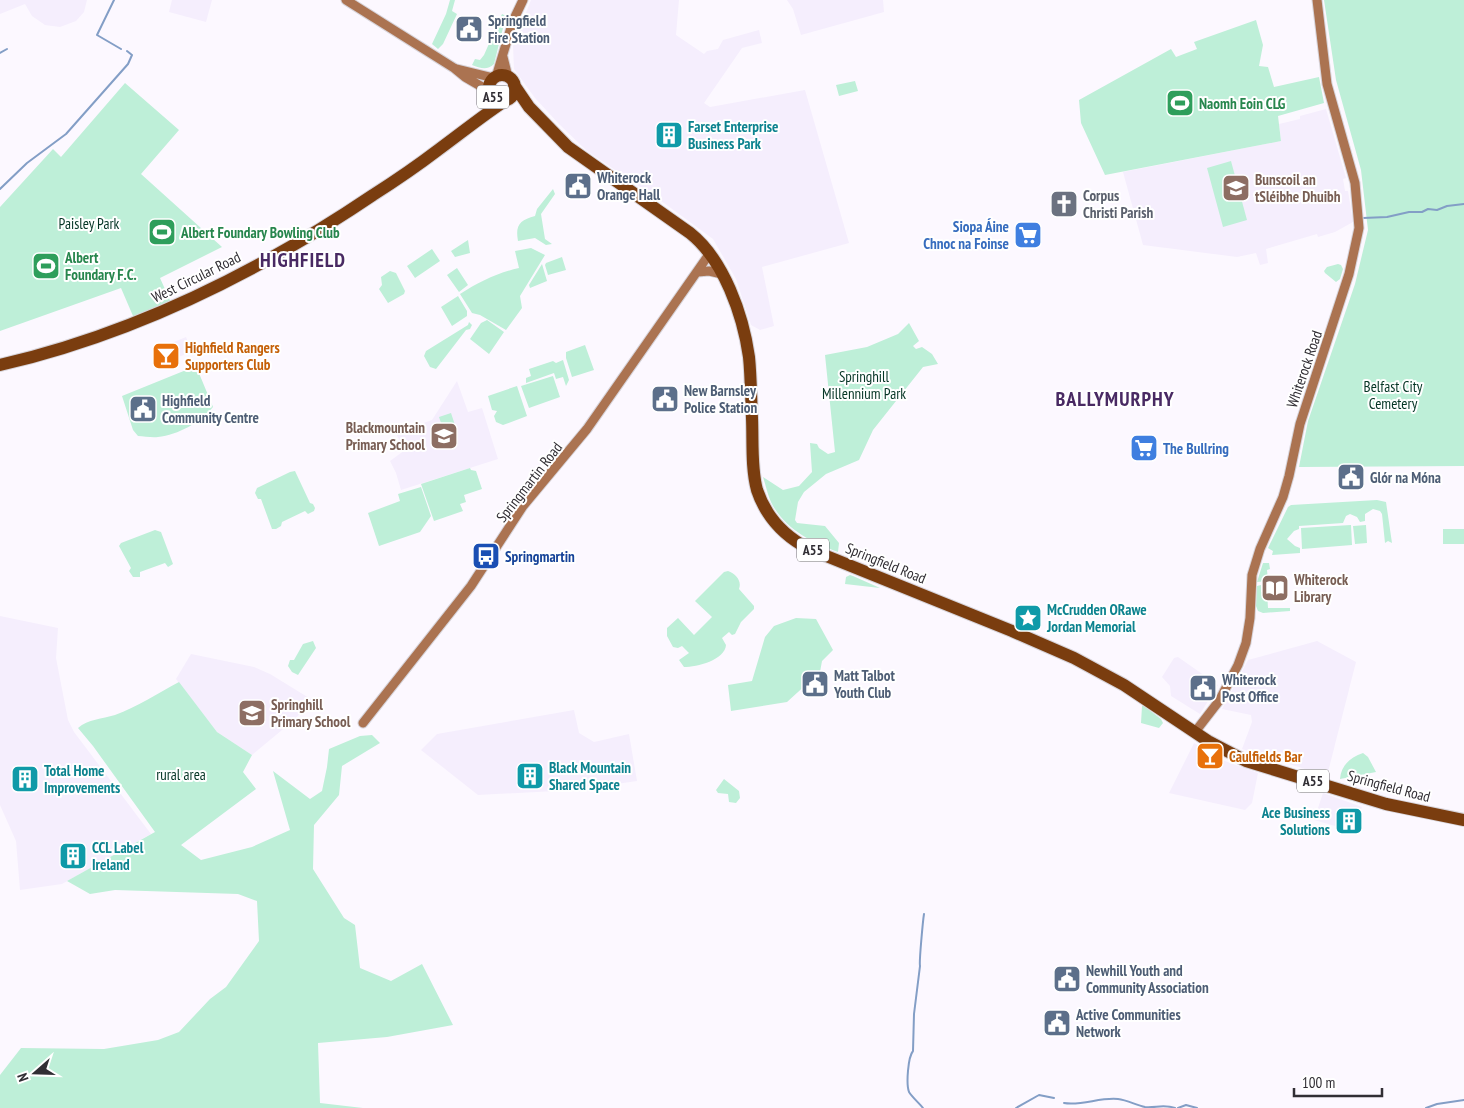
<svg xmlns="http://www.w3.org/2000/svg" width="1464" height="1108" font-family="'PT Sans Narrow',sans-serif">
  <style>
    .built { fill: #f5eefd }
    .green { fill: #beefd8 }
    .lines { fill: none; stroke-linecap: round; stroke-linejoin: round }
    .stream { stroke: #839ec6; stroke-width: 2 }
    .secondary-casing { stroke: #d7d4da; stroke-width: 11 }
    .highway-casing { stroke: #d7d4da; stroke-width: 14 }
    .secondary { stroke: #ab7351; stroke-width: 9 }
    .highway { stroke: #7a3d0f; stroke-width: 12 }
    .labels { text-anchor: middle; dominant-baseline: central; stroke-width: 4; stroke-linejoin: round; paint-order: stroke }
    .shield { fill: #fff; stroke: #6f6d71; stroke-width: 1 }
    .shield-label { font-size: 14px; font-weight: bold; fill: #312e34 }
    .service-label { font-size: 15px; font-weight: bold; fill: #4e5e75; stroke: #fff; text-anchor: start }
    .leisure-label { font-size: 15px; font-weight: bold; fill: #27864d; stroke: #fff; text-anchor: start }
    .culture-label { font-size: 15px; font-weight: bold; fill: #0d838f; stroke: #fff; text-anchor: start }
    .education-label { font-size: 15px; font-weight: bold; fill: #785e54; stroke: #fff; text-anchor: start }
    .worship-label { font-size: 15px; font-weight: bold; fill: #5b616d; stroke: #fff; text-anchor: start }
    .park-label { font-size: 15px; fill: #053525; stroke: #fff }
    .shop-label { font-size: 15px; font-weight: bold; fill: #366cbe; stroke: #fff; text-anchor: end }
    .street-label { font-size: 15px; fill: #312e34; stroke: #fff }
    .food-label { font-size: 15px; font-weight: bold; fill: #c56008; stroke: #fff; text-anchor: start }
    .transit-label { font-size: 15px; font-weight: bold; fill: #164399; stroke: #fff; text-anchor: start }
    .district-label { font-size: 20px; font-weight: bold; letter-spacing: 1px; fill: #492a63; stroke: #fff }
  </style>
  <rect width="100%" height="100%" fill="#fcf8ff"/>
  <!-- built -->
  <path class="built" d="M0,0H87L84,12L76,21L60,27L45,25L32,16L25,4L0,14Z
    M172,0H212L206,22L169,12Z
    M531,0H679L676,35L704,54L707,51L718,49L723,40L759,30L762,43L742,48L704,103L710,107L805,90L849,243L762,267L774,326L760,330L751,325L736,279L713,239L664,203L587,151L559,124L535,98L514,69L513,46Z
    M787,0H883L884,12L801,35L793,9Z
    M1326,109L1346,178L1343,179L1345,191H1348L1353,222L1335,232L1318,237L1317,234L1266,249L1268,263L1260,265L1256,253L1237,257L1143,245L1123,172L1281,141L1279,124L1300,119V116Z
    M186,337L192,352L157,365L152,351Z
    M457,381L468,412L482,408L498,459L401,490L396,473L390,461L405,450L394,430L407,423L418,425L432,420Z
    M0,616L58,628L56,658L68,720L74,732L151,834L62,884L20,890L16,841L0,805Z
    M1317,641L1356,662L1327,776L1242,749L1252,722L1251,715L1222,709L1248,660Z
    M191,654L254,667L270,674L314,701L288,725L252,755L217,732L176,679Z
    M1178,657L1218,685L1200,714L1171,696L1170,686L1162,677L1174,658Z
    M574,710L579,733L594,742L629,734L637,781L575,790L478,795L421,750L437,734Z
    M1194,743L1222,760L1258,773L1252,803L1245,810L1169,793Z
    M1323,793L1362,807L1353,831L1314,820Z"/>
  <!-- green -->
  <path class="green" d="M450,0H455L452,11L457,14L443,44L438,49L432,44L446,14Z
    M1324,0H1464V466L1299,467L1308,421L1355,284L1368,230L1361,170L1336,80Z
    M502,14L506,16L494,64C487,71 480,68 472,65L475,59L480,60L484,55Z
    M1256,20L1263,45L1259,66L1268,67L1274,87L1319,77L1324,103L1278,116L1281,141L1105,175L1081,123L1079,100L1171,49L1176,57L1197,49L1194,42Z
    M855,81L858,91L839,96L836,85Z
    M125,83L179,130L141,174L222,247L160,278L173,307L136,323L121,288L0,331V207L53,149L61,157Z
    M1231,161L1247,220L1223,227L1207,168Z
    M553,189L555,194L541,214L545,239L552,244L546,245L535,238L518,241C515,225 520,220 535,216L537,209Z
    M468,240L470,253L455,257L451,251Z
    M531,248L545,255L520,296L522,308L506,330L480,315L472,313L460,294C479,282 497,273 519,268L515,251Z
    M432,249L440,261L415,278L407,266Z
    M562,257L566,270L548,275L545,265L546,263Z
    M542,264L547,281L530,288L529,285Z
    M1338,264L1341,265L1343,269L1340,279L1336,282L1325,273L1324,271L1327,267Z
    M457,268L468,285L459,292L447,275Z
    M390,271L396,273L405,291L404,294L388,303L379,289L382,285L381,277Z
    M458,296L467,311V316L452,326L441,307Z
    M487,320L504,332L489,354L470,339L481,323Z
    M469,322L472,325L470,329L466,330L436,369L430,367L424,356L426,351L468,325Z
    M909,323L919,341L913,346L916,349L922,347L932,354L938,364L923,367L873,430L859,460L826,474L804,492L798,502L795,520L797,523L825,526L839,543L838,552C812,542 788,531 773,506C768,497 766,486 763,477L783,490L799,486L812,472L810,443L817,444L819,448L828,454L835,452L825,355L867,347L898,334Z
    M585,345L594,370L572,377L566,358V352Z
    M563,360L569,380L566,386L563,377L556,379L554,373L526,383V378L531,376L529,369L553,361L556,363Z
    M196,366L213,407C201,422 178,435 158,437C152,438 144,436 138,436L133,430L122,396Z
    M553,376L560,397L529,408L521,386Z
    M517,386L527,416L503,425L496,422L494,416L497,411L492,410L488,396Z
    M451,413L457,431L445,435L439,417Z
    M470,468L471,470L476,471L482,489L464,495L466,502L460,504L463,511L434,521L421,484Z
    M295,471L310,503L313,504L315,508L314,511L308,514L305,511L282,522L281,526L276,529H272L261,499H258L255,493L257,488L290,472Z
    M421,487L431,516L420,532L379,546L368,513L400,501L398,494Z
    M1377,500L1386,502L1392,543L1388,541L1385,543L1382,514L1380,511L1373,509L1365,514V521L1360,522L1357,517L1350,514L1346,516L1343,523L1299,526V529L1294,531L1287,539L1295,546L1300,548V553L1272,555L1273,551L1268,548L1288,507L1291,505Z
    M1351,525L1352,545L1302,549L1301,528Z
    M1366,525L1367,543L1355,544L1353,526Z
    M1443,529H1464V544H1443Z
    M155,530L161,532L173,564L168,567L165,563L140,572V577H133L129,571L131,568L119,546L121,543Z
    M1263,563H1269L1270,569L1267,570L1268,581L1257,582Z
    M728,571C736,574 742,581 739,589L754,606V609L741,622L735,634L732,635L729,632L722,638L726,645C725,660 697,667 684,667L679,660L689,653L682,646L678,648L673,647L667,636V628L678,618L694,635L712,617L695,601L724,572Z
    M850,575L853,576L880,588L845,584L846,577Z
    M1261,585V592H1267L1268,608H1290V611L1263,613L1258,611L1256,606L1257,586Z
    M796,618L816,619L833,650L822,661L820,672L787,702L731,711L728,685L752,681L765,637L774,626Z
    M313,641L316,648L298,675L292,672L288,666L290,660H294L303,644Z
    M179,682L217,732L252,755L243,772L256,789L181,845L201,860L252,847L290,830L273,771L310,799L322,791L327,767L329,749L360,736L372,735L380,743L342,766L339,795L314,825L313,869L344,918L355,925L360,968L391,981L422,964L453,1025L387,1037L318,1043L320,1103L363,1108H0V1075L21,1048L104,1049L158,1040L179,1032L210,999L226,987L259,941L257,901L238,894L115,890L90,894L67,881L155,832L93,746L78,728C88,719 102,719 115,715C137,707 158,693 179,682Z
    M1142,706H1144L1161,719L1163,723L1159,728L1141,723Z
    M1363,753L1368,757L1376,772L1340,779C1341,766 1350,757 1363,753Z
    M724,779L739,791L740,798L736,803L729,802L728,794L718,793L716,790Z"/>
  <g class="lines">
    <!-- stream -->
    <path class="stream" d="M114,0L97,35L121,49
      M0,53L7,49
      M0,189L27,163L66,134L128,64L132,55L127,51
      M1363,218L1387,217L1409,212H1422L1428,209L1437,210L1447,206L1464,204
      M1064,1103C1082,1106 1100,1097 1118,1099C1127,1100 1136,1105 1145,1107C1155,1108 1164,1104 1175,1108
      M923,1108C919,1103 912,1097 909,1092C906,1084 908,1057 913,1051L914,1014L920,966C919,962 923,920 924,914
      M1016,1108L1039,1095L1054,1098
      M1178,1108L1186,1105L1197,1108
      M1426,1108L1437,1104L1464,1100"/>
    <defs>
      <path id="secondary" d="M346,0L454,68L465,77L489,91
        M503,57L508,77
        M457,69L494,78
        M496,77L513,21L523,0
        M698,272L709,271L722,274
        M363,723L471,586L523,506L587,429L710,253
        M1195,732L1219,701L1238,665L1246,643L1250,618L1252,575L1260,549L1283,497L1289,476L1300,424L1349,274L1359,228L1355,183L1327,84L1317,0"/>
      <path id="highway" d="M489 88a13 13 0 1 1 26 0a13 13 0 1 1-26 0Z
        M514,85L529,107L568,147L690,233C724,260 743,315 749,357C751,377 751,398 752,418C753,442 751,468 757,490C766,517 784,536 809,549L1012,631L1074,658L1124,685L1208,741L1246,761L1386,804L1464,820
        M0,365C134,334 259,272 373,195C395,181 417,166 438,150C460,134 482,116 505,101"/>
    </defs>
    <!-- secondary casing -->
    <use href="#secondary" class="secondary-casing"/>
    <!-- highway casing -->
    <use href="#highway" class="highway-casing"/>
    <!-- secondary -->
    <use href="#secondary" class="secondary"/>
    <!-- highway -->
    <use href="#highway" class="highway"/>
  </g>
  <!-- icons -->
  <defs>
    <symbol id="civic-square" viewBox="-11 -11 22 22"><rect x="-9" y="-9" width="18" height="18" rx="4" fill="#5c6f8a" stroke="#fff"/><path d="M-.6-6.5H3V-4.5H.6V-3L4-1V1h2V6H-6V1h2V-1L-.6-3ZM-1.2 2.5V6h2.4V2.5Z" fill="#fff"/></symbol>
    <symbol id="stadium-square" viewBox="-11 -11 22 22"><rect x="-9" y="-9" width="18" height="18" rx="4" fill="#2e9e5b" stroke="#fff"/><path d="M0-5a6.5 5 0 1 0 0 10a6.5 5 0 1 0 0-10ZM-3.5-1.8h7v3.6h-7Z" fill="#fff"/></symbol>
    <symbol id="building-square" viewBox="-11 -11 22 22"><rect x="-9" y="-9" width="18" height="18" rx="4" fill="#0f9aa8" stroke="#fff"/><path d="M-4-6H4V6H1V3H-1V6H-4ZM-2.5-4.3h1.7v1.8h-1.7ZM.8-4.3h1.7v1.8H.8ZM-2.5-1h1.7V.8h-1.7ZM.8-1h1.7V.8H.8Z" fill="#fff"/></symbol>
    <symbol id="school-square" viewBox="-11 -11 22 22"><rect x="-9" y="-9" width="18" height="18" rx="4" fill="#8d6e63" stroke="#fff"/><path d="M0-5L7-2L0 1L-7-2ZM-4 1L0 2.5L4 1V4Q0 6-4 4Z" fill="#fff"/></symbol>
    <symbol id="church-square" viewBox="-11 -11 22 22"><rect x="-9" y="-9" width="18" height="18" rx="4" fill="#6b7280" stroke="#fff"/><path d="M-1.2-6h2.4v3.5h3.3v2.4h-3.3V6h-2.4V-.1h-3.3v-2.4h3.3Z" fill="#fff"/></symbol>
    <symbol id="supermarket-square" viewBox="-11 -11 22 22"><rect x="-9" y="-9" width="18" height="18" rx="4" fill="#3f7fe0" stroke="#fff"/><path d="M-6-5.5h2.5l.6 2H6L4.5 2H-2.5L-4.4-4H-6ZM-1.5 3.2a1.3 1.3 0 1 0 .1 0ZM3 3.2a1.3 1.3 0 1 0 .1 0Z" fill="#fff"/></symbol>
    <symbol id="bar-square" viewBox="-11 -11 22 22"><rect x="-9" y="-9" width="18" height="18" rx="4" fill="#e8710a" stroke="#fff"/><path d="M-6-5H6L.8 .8V4.5H3.5V6h-7V4.5H-.8V.8Z" fill="#fff"/></symbol>
    <symbol id="bus-square" viewBox="-11 -11 22 22"><rect x="-9" y="-9" width="18" height="18" rx="4" fill="#1a4fb4" stroke="#fff"/><path d="M-5-6H5V4H4V6H2V4H-2V6H-4V4H-5ZM-3.5-4V0h7V-4ZM-3.5 1.2v1.5H-2V1.2ZM2 1.2v1.5H3.5V1.2Z" fill="#fff"/></symbol>
    <symbol id="library-square" viewBox="-11 -11 22 22"><rect x="-9" y="-9" width="18" height="18" rx="4" fill="#8d6e63" stroke="#fff"/><path d="M-6-4Q-3-5.5-.7-3.5V5Q-3 3-6 4ZM6-4Q3-5.5 .7-3.5V5Q3 3 6 4Z" fill="#fff"/></symbol>
    <symbol id="sight-square" viewBox="-11 -11 22 22"><rect x="-9" y="-9" width="18" height="18" rx="4" fill="#0f9aa8" stroke="#fff"/><path d="M0-6L1.8-2.2L6-1.7L2.9 1.2L3.7 5.4L0 3.3L-3.7 5.4L-2.9 1.2L-6-1.7L-1.8-2.2Z" fill="#fff"/></symbol>
  </defs>
  <g fill-rule="evenodd">
    <use href="#civic-square" x="453" y="13" width="32" height="32"/>
    <use href="#stadium-square" x="1164" y="87" width="32" height="32"/>
    <use href="#building-square" x="653" y="119" width="32" height="32"/>
    <use href="#civic-square" x="562" y="170" width="32" height="32"/>
    <use href="#school-square" x="1220" y="172" width="32" height="32"/>
    <use href="#church-square" x="1048" y="188" width="32" height="32"/>
    <use href="#stadium-square" x="146" y="216" width="32" height="32"/>
    <use href="#supermarket-square" x="1012" y="219" width="32" height="32"/>
    <use href="#stadium-square" x="30" y="250" width="32" height="32"/>
    <use href="#bar-square" x="150" y="340" width="32" height="32"/>
    <use href="#civic-square" x="649" y="383" width="32" height="32"/>
    <use href="#civic-square" x="127" y="393" width="32" height="32"/>
    <use href="#school-square" x="428" y="420" width="32" height="32"/>
    <use href="#supermarket-square" x="1128" y="432" width="32" height="32"/>
    <use href="#civic-square" x="1335" y="461" width="32" height="32"/>
    <use href="#bus-square" x="470" y="540" width="32" height="32"/>
    <use href="#library-square" x="1259" y="572" width="32" height="32"/>
    <use href="#sight-square" x="1012" y="602" width="32" height="32"/>
    <use href="#civic-square" x="799" y="668" width="32" height="32"/>
    <use href="#civic-square" x="1187" y="672" width="32" height="32"/>
    <use href="#school-square" x="236" y="697" width="32" height="32"/>
    <use href="#bar-square" x="1194" y="740" width="32" height="32"/>
    <use href="#building-square" x="514" y="760" width="32" height="32"/>
    <use href="#building-square" x="9" y="763" width="32" height="32"/>
    <use href="#building-square" x="1333" y="805" width="32" height="32"/>
    <use href="#building-square" x="57" y="840" width="32" height="32"/>
    <use href="#civic-square" x="1051" y="963" width="32" height="32"/>
    <use href="#civic-square" x="1041" y="1007" width="32" height="32"/>
  </g>
  <g class="labels">
    <!-- shield labels -->
    <g class="shield">
      <rect x="477" y="85.5" width="32" height="23" rx="4"/>
      <rect x="797" y="538.5" width="32" height="23" rx="4"/>
      <rect x="1297" y="769.5" width="32" height="23" rx="4"/>
    </g>
    <g class="shield-label">
      <text x="493" y="97">A55</text>
      <text x="813" y="550">A55</text>
      <text x="1313" y="781">A55</text>
    </g>
    <!-- service labels -->
    <g class="service-label">
      <text x="488" y="20">Springfield<tspan x="488" dy="17">Fire Station</tspan></text>
      <text x="597" y="177">Whiterock<tspan x="597" dy="17">Orange Hall</tspan></text>
      <text x="684" y="390">New Barnsley<tspan x="684" dy="17">Police Station</tspan></text>
      <text x="162" y="400">Highfield<tspan x="162" dy="17">Community Centre</tspan></text>
      <text x="1370" y="477">Glór na Móna</text>
      <text x="834" y="675">Matt Talbot<tspan x="834" dy="17">Youth Club</tspan></text>
      <text x="1222" y="679">Whiterock<tspan x="1222" dy="17">Post Office</tspan></text>
      <text x="1086" y="970">Newhill Youth and<tspan x="1086" dy="17">Community Association</tspan></text>
      <text x="1076" y="1014">Active Communities<tspan x="1076" dy="17">Network</tspan></text>
    </g>
    <!-- leisure labels -->
    <g class="leisure-label">
      <text x="1199" y="103">Naomh Eoin CLG</text>
      <text x="181" y="232">Albert Foundary Bowling Club</text>
      <text x="65" y="257">Albert<tspan x="65" dy="17">Foundary F.C.</tspan></text>
    </g>
    <!-- culture labels -->
    <g class="culture-label">
      <text x="688" y="126">Farset Enterprise<tspan x="688" dy="17">Business Park</tspan></text>
      <text x="1047" y="609">McCrudden ORawe<tspan x="1047" dy="17">Jordan Memorial</tspan></text>
      <text x="549" y="767">Black Mountain<tspan x="549" dy="17">Shared Space</tspan></text>
      <text x="44" y="770">Total Home<tspan x="44" dy="17">Improvements</tspan></text>
      <text x="1330" y="812" text-anchor="end">Ace Business<tspan x="1330" dy="17">Solutions</tspan></text>
      <text x="92" y="847">CCL Label<tspan x="92" dy="17">Ireland</tspan></text>
    </g>
    <!-- education labels -->
    <g class="education-label">
      <text x="1255" y="179">Bunscoil an<tspan x="1255" dy="17">tSléibhe Dhuibh</tspan></text>
      <text x="425" y="427" text-anchor="end">Blackmountain<tspan x="425" dy="17">Primary School</tspan></text>
      <text x="1294" y="579">Whiterock<tspan x="1294" dy="17">Library</tspan></text>
      <text x="271" y="704">Springhill<tspan x="271" dy="17">Primary School</tspan></text>
    </g>
    <!-- worship labels -->
    <g class="worship-label">
      <text x="1083" y="195">Corpus<tspan x="1083" dy="17">Christi Parish</tspan></text>
    </g>
    <!-- park labels -->
    <g class="park-label">
      <text x="89" y="223">Paisley Park</text>
      <text x="864" y="376">Springhill<tspan x="864" dy="17">Millennium Park</tspan></text>
      <text x="1393" y="386">Belfast City<tspan x="1393" dy="17">Cemetery</tspan></text>
      <text x="181" y="774">rural area</text>
    </g>
    <!-- shop labels -->
    <g class="shop-label">
      <text x="1009" y="226">Siopa Áine<tspan x="1009" dy="17">Chnoc na Foinse</tspan></text>
      <text x="1163" y="448" text-anchor="start">The Bullring</text>
    </g>
    <!-- street labels -->
    <g class="street-label">
      <text transform="translate(196 277) rotate(-26)">West Circular Road</text>
      <text transform="translate(1304 369) rotate(-71)">Whiterock Road</text>
      <text transform="translate(529 482) rotate(-52)">Springmartin Road</text>
      <text transform="translate(886 563) rotate(22)">Springfield Road</text>
      <text transform="translate(1389 786) rotate(15)">Springfield Road</text>
    </g>
    <!-- food labels -->
    <g class="food-label">
      <text x="185" y="347">Highfield Rangers<tspan x="185" dy="17">Supporters Club</tspan></text>
      <text x="1229" y="756">Caulfields Bar</text>
    </g>
    <!-- transit labels -->
    <g class="transit-label">
      <text x="505" y="556">Springmartin</text>
    </g>
    <!-- district labels -->
    <g class="district-label">
      <text x="303" y="260">HIGHFIELD</text>
      <text x="1115" y="399">BALLYMURPHY</text>
    </g>
  </g>
  <!-- north arrow -->
  <g transform="translate(35 1073) rotate(250)" stroke="#ffffff" stroke-width="4" paint-order="stroke">
  <path d="M0-4L9 19L0 12L-9 19Z" fill="#312e34"/>
  <text y="-8" font-size="14" font-weight="bold" text-anchor="middle" fill="#312e34">N</text>
  </g>
  <!-- scale -->
  <path d="M1294 1088v8h88v-8" fill="none" stroke="#312e34" stroke-width="2.5"/>
  <text x="1302" y="1088" font-size="15" fill="#312e34" stroke="#ffffff" stroke-width="4" paint-order="stroke">100 m</text>
</svg>
